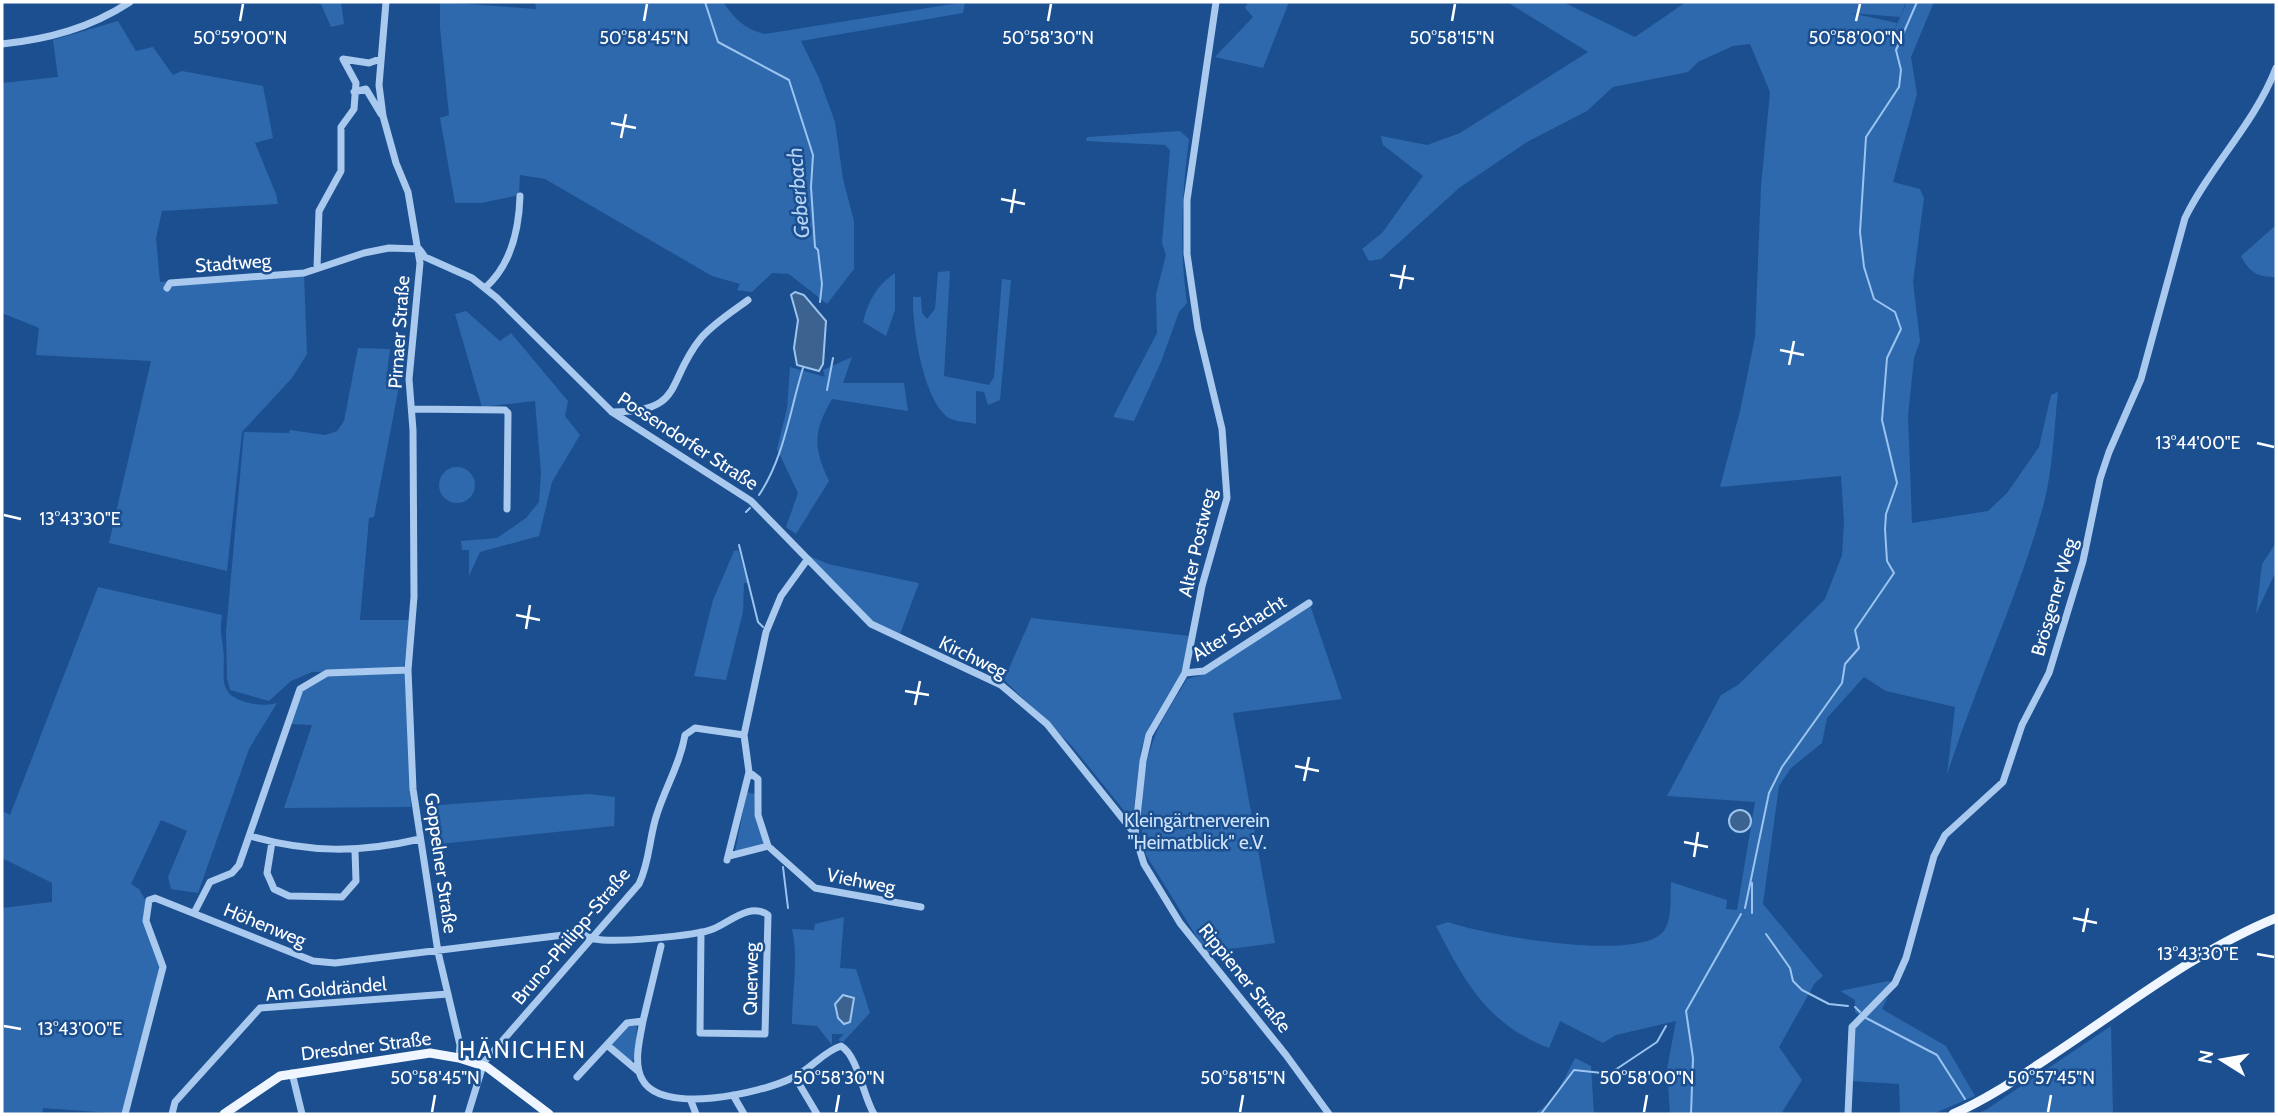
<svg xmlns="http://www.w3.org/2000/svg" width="2278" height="1116" font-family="Cabin,sans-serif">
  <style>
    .green { fill: #2e69ad }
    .water { fill: #3c6290; stroke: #9cc4f0; stroke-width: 2 }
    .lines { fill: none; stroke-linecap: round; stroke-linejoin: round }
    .stream { stroke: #9cc4f0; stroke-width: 2 }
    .minor { stroke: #a9c9ee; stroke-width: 7 }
    .major { stroke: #f0f6ff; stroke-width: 9 }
    .ticks { fill: none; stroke: #fff; stroke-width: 2.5 }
    .labels { text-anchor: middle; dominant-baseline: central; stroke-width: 5; stroke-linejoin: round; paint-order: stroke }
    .street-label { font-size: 19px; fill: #fff; stroke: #1b4f8f }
    .park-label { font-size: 19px; fill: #cfe3fa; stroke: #1b4f8f }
    .water-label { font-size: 21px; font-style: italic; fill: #b5d3f5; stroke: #1b4f8f }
    .quarter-label { font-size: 23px; letter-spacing: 2px; fill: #fff; stroke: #1b4f8f }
    .ticks-label { font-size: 18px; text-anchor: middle; fill: #fff; stroke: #1b4f8f; stroke-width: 5; stroke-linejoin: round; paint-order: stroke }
  </style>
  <rect width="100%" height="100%" fill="#1b4f8f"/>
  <!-- green -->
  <path class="green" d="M310,2H341L344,24L331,27L321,4Z
    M440,2L536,9L535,2H723C734,18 745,30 765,34L965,2L963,13L801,41L819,78L835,122L843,179L854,221V269L827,304L789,274L772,273L752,292L737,290L740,284L712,276L545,179L520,175L519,195L481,203H455L440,118L449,115L440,28Z
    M1248,2H1289L1263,68L1215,57L1253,17L1245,8Z
    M1507,2H1563L1635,37L1686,2H1906L1900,17L1851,13L1897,23L1894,31L1907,2H1934L1911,57L1917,94L1893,182L1920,189L1924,198L1913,282L1920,341L1914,358L1908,416L1912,523L1988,511L2007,493L2039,447L2051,395L2058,392C2054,428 2053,468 2044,503C2019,596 1976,683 1947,775L1955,707L1886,691L1864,677L1827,718L1822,743L1791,768L1779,786L1763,904L1823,976L1815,983L1779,1047L1802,1080L1781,1114H1670L1667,1069L1676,1021L1616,1035L1603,1043L1560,1021L1549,1048C1488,1025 1464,981 1436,926L1448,922C1485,935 1630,961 1661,934C1673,924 1670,897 1671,882L1727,900L1726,909L1737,910L1755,802L1667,796L1721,695L1738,685L1825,599L1842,555L1844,522L1841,476L1720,487L1740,411L1755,337L1761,186L1770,92L1750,44L1733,46L1698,62L1688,72L1613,87L1587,111L1527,142L1459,188L1381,259L1369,261L1362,249L1382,233L1423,176L1383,145L1381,136L1427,145L1460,133L1588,52Z
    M118,21L136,51L153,47L173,75L182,71L263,86L273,138L255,143L276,194L278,204L162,211L156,238L160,282L304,273L307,354L292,378L242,432L227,571L109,543L151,361L36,355L39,328L2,313V83L58,77L53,40Z
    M1180,131L1189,139C1182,195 1179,247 1187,303L1179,312L1161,362L1134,421L1113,417L1157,333L1156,294L1166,255L1162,243L1170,150L1165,145L1086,141L1087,137Z
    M2276,225V277C2257,277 2250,273 2241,256Z
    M950,271L944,376L989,385L994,377L1002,279L1011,280L1000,400L988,405L984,392L976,391V424C968,422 956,422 949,418C923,401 912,326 913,297H921L922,313L927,319L935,309L938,272Z
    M895,273V310L886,336L863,322C868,301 877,285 895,273Z
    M466,311L500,341L511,333L568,401L565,416L580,435L552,482L539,536L480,552L469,576V550H462L461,541L497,538L526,518L539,502L541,473L535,401L482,407L455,314Z
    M358,348L390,349L386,380L400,381L374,517L369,518L360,620H409L404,670L312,672L291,681L269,701L230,690L227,678L226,632L244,432L289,433L290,430L325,435L337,431L344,421Z
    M852,357L843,383H904L908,411L832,399C813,432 813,447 829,481L796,534L786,527L798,493L777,449L787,408L790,367L825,377L823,370Z
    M439 485a18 18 0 1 1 36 0a18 18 0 1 1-36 0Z
    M2276,543V571L2256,614L2262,564Z
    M738,550L748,583H744L743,612L726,680L694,676L713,600L734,551Z
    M807,555L828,564L919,583L899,637L871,623Z
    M98,587L222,615C220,628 221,635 223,647C227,672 214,693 245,702C255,705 267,706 277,703L249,749L198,893L171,889L168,877L187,831L161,820L131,884L139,889L146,901L144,912L162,959L124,1114L43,1108L42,1114H2V908L52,902V883L2,858V811L10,815Z
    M1310,605L1342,699L1233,713L1275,943L1206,952L1146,855C1137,820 1141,770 1155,736C1163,716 1176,698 1187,679L1205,674Z
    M1031,618L1190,636L1182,671L1150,726L1141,749L1133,816L1130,818L1072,746L1004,680Z
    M405,673L411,807L284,808L312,725L290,724L303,690L328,675Z
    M747,792L755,794L754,812L764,842L762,845L735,852Z
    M589,794L615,797L614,826L430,845L426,806Z
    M844,917L840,968L856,969L870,1013L843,1042L838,1040L844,1034H832V1045L817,1026L792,1024C792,990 799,960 792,929L814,930L815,924Z
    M1888,981L1893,983L1859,1015L1855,1012V1000L1840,991Z
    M1888,997L1882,1009L1946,1046L1975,1096L1933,1114H1900L1899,1084L1851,1081L1852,1034L1857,1023Z
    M637,1025L635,1059L630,1062L613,1049L612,1044L626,1027Z
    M2111,1026L2113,1114H1977L1987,1109Z
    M1575,1058L1591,1066L1594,1114H1532C1553,1107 1565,1077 1575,1058Z"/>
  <!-- water -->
  <path class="water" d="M795,292L804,295L826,321L823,364L819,371L797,365L794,348L798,320L791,295Z
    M1729 821a11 11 0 1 1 22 0a11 11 0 1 1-22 0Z
    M843,995L854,998L850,1022L844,1024L838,1018L835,1004Z"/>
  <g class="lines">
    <!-- stream -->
    <path class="stream" d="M705,2L718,42L789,80L813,155L811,187L815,247L818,250L822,284L820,302
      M827,390L833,358
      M759,495C784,458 790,410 803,368
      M746,512L750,508
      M739,545L758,622L763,627
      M783,867L788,908
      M1745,908L1769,793L1782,767L1842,683L1845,664L1859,648L1855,630L1894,573L1887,561L1885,529L1886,514L1897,483L1882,420L1887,358L1901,329L1895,312L1874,299L1864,267L1860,232L1866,137L1899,87L1901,70L1896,50L1917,2
      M1752,913V883
      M1766,934L1790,968L1793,981L1802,990L1829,1004L1848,1006
      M1855,1007L1860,1012
      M1866,1018L1937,1055L1965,1099
      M1615,1070L1657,1042L1666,1026
      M1541,1114L1574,1070L1602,1073
      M1691,1114L1693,1058L1686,1011L1741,914"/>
    <!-- minor -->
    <path class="minor" d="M386,2L379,85L383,116L396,163L408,192L420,263L409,379L413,430L414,597L408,670L413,789L438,952L460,1045L459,1058
      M1216,2L1187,200V254L1198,329L1222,429L1227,498L1202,586L1185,673L1149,735L1143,761L1135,835L1144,864L1180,923L1286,1055L1329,1114
      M2,44C49,39 90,28 130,2
      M354,92L366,89L381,114
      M420,250L425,257L472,278L497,298L612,412L751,501L871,624L1001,685L1047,724L1135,834
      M317,268L319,211L341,171V127L354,109L356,83L343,59L369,63L380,59
      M167,288L170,283L304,273L364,253L389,248L419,249
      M485,288C511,265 519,230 520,196
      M412,409L505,410L508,413L507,509
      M612,412C686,412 665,382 701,338C714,323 732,312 748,300
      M1185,673L1204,671L1309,603
      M749,772L758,779V815L768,846
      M250,836C309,853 360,853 420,839
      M272,842L267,873L274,889L289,896L342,897L356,881L355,851
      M768,846L815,888L921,907
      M729,856L768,846
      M727,860L749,772L744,735L766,632L781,596L807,560
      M194,913L210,882L232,873L239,865L300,689L327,673L408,670
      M643,1021C640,1038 633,1063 642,1079C661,1116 762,1093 792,1078C810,1070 824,1051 841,1046C858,1056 863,1096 874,1114
      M607,1045L638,1071
      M292,1073L302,1114
      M577,1077L627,1023L643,1021L661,946
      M795,1077L817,1114
      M733,1095L744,1114
      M691,1101L696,1114
      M125,1114L163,967L146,921L149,900L155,898L313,961L335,963L580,933C585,935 590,939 595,939C613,943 696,936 713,929C730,922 750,902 768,915L765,1034L700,1033L701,932
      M172,1114L175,1102L260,1008L448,994
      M468,1114L484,1062L639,884C650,861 649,837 657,814C666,786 680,764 685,735L695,728L744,735
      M1848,1114L1852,1027L1895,983L1906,958L1934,856L1945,835L2003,782L2022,725L2049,673L2083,561L2100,479L2109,452L2141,379L2185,218C2211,165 2255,123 2276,68"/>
    <!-- major -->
    <path class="major" d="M224,1114L280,1076L430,1053L459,1058L487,1067L549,1114
      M1953,1114C1986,1100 2015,1080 2045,1060C2120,1011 2193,952 2276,918"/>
  </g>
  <!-- ticks -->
  <path class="ticks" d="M240,21L243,4M644,21L647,4M1048,21L1051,4M1452,21L1455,4M1856,21L1860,4M611,123L636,128M621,138L626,114M1001,199L1025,204M1011,213L1015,189M1390,275L1414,279M1400,289L1405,265M1780,350L1804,355M1789,365L1794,341M2257,443L2274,447M4,515L21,519M516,615L540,620M526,629L530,605M905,691L929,695M915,705L920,681M1295,766L1319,771M1304,781L1309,757M1684,842L1708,847M1694,857L1698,832M2073,918L2097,923M2083,932L2088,908M2257,954L2274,957M4,1026L21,1029M432,1112L435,1095M836,1112L839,1095M1240,1112L1243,1095M1644,1112L1647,1095M2048,1112L2051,1095"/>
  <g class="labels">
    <!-- street labels -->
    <g class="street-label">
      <text transform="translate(233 263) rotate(-4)">Stadtweg</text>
      <text transform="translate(399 332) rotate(-86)">Pirnaer Straße</text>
      <text transform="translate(688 441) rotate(33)">Possendorfer Straße</text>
      <text transform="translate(1197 543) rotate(-77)">Alter Postweg</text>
      <text transform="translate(2054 597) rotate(-74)">Brösgener Weg</text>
      <text transform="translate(1239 628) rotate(-32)">Alter Schacht</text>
      <text transform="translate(973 657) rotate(26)">Kirchweg</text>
      <text transform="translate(441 863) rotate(82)">Goppelner Straße</text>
      <text transform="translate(861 881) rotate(11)">Viehweg</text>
      <text transform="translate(265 925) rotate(22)">Höhenweg</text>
      <text transform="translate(571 936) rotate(-50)">Bruno-Philipp-Straße</text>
      <text transform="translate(1245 978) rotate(51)">Rippiener Straße</text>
      <text transform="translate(751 979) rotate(-89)">Querweg</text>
      <text transform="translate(326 989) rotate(-5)">Am Goldrändel</text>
      <text transform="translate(366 1046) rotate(-7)">Dresdner Straße</text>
    </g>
    <!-- park labels -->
    <g class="park-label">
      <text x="1197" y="820">Kleingärtnerverein<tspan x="1197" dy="22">"Heimatblick" e.V.</tspan></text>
    </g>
    <!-- water labels -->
    <g class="water-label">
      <text transform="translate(798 193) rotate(-95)">Geberbach</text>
    </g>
    <!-- quarter labels -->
    <g class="quarter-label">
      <text x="523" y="1050">HÄNICHEN</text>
    </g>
  </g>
  <g class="ticks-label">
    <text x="240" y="44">50°59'00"N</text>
    <text x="644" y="44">50°58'45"N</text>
    <text x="1048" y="44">50°58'30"N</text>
    <text x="1452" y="44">50°58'15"N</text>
    <text x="1856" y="44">50°58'00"N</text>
    <text x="2198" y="449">13°44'00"E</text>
    <text x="80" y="525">13°43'30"E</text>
    <text x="2198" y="960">13°43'30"E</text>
    <text x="80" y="1035">13°43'00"E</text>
    <text x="435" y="1084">50°58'45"N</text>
    <text x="839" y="1084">50°58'30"N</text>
    <text x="1243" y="1084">50°58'15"N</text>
    <text x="1647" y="1084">50°58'00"N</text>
    <text x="2051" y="1084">50°57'45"N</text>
  </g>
  <!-- border -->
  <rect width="2278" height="1116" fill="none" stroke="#ffffff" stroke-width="7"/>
  <!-- north arrow -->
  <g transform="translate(2222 1060) rotate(281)" stroke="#1b4f8f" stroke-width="5" paint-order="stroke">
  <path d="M0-5L12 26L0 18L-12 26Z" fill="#ffffff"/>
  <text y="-10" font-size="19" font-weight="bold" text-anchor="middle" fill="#ffffff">N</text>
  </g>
</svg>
